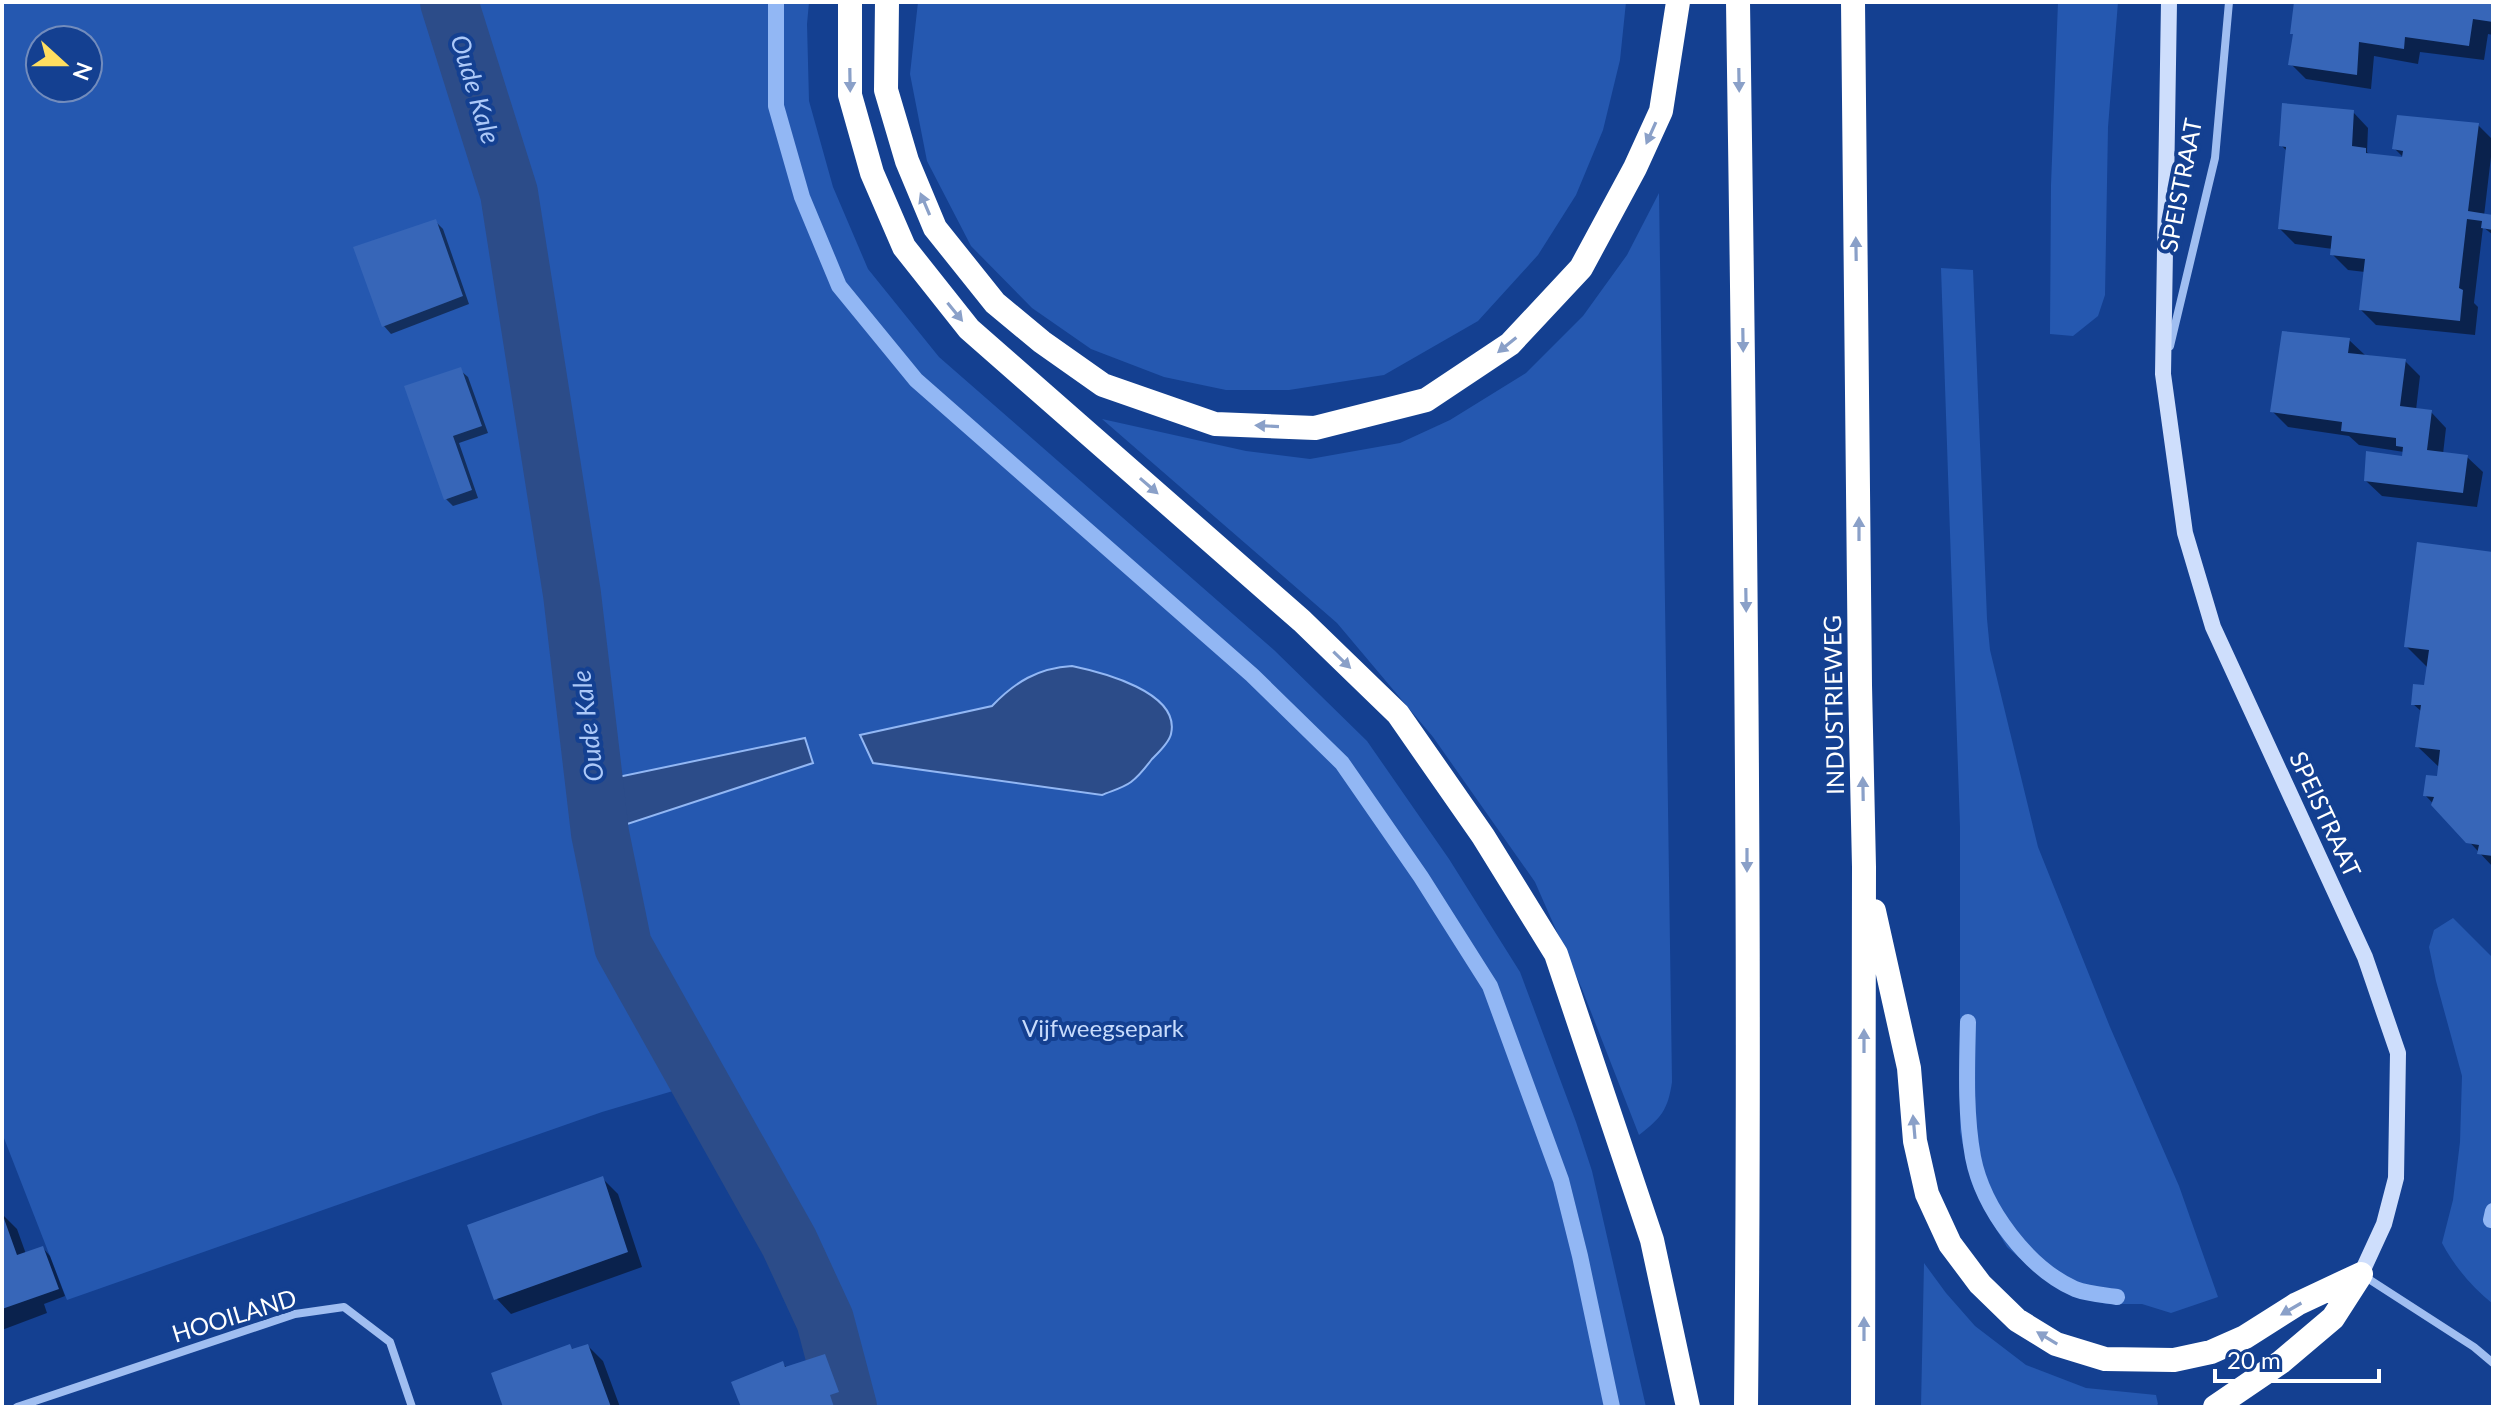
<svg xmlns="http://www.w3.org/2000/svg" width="2495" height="1409" font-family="Lato,sans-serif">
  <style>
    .green { fill: #2558b0; fill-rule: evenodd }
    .water { fill: #2c4c89; stroke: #92b7f4; stroke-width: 2 }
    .shadow { fill: #0007 }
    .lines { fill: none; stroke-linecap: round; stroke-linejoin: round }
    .stream { stroke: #92b7f4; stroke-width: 16 }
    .canal { stroke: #2c4c89; stroke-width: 58 }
    .building { fill: #3766b8 }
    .street { stroke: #a0bef1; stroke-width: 8 }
    .secondary { stroke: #cedefc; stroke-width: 16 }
    .highway { stroke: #fff; stroke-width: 24 }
    .oneway { fill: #8aa0c8 }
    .labels { text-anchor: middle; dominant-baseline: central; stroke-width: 8; stroke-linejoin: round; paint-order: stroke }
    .street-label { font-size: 24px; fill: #fff; stroke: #144091 }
    .park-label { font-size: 24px; fill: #c7dbfc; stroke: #144091 }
    .water-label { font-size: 26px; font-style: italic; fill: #acc8f8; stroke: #144091 }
  </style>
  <rect width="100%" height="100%" fill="#144091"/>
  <!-- green -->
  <path class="green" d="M2,2H809L807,24L809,101L833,187L868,269L939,357L1274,650L1367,741L1449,859L1520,972L1576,1122L1592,1171L1646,1407H848L825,1320L789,1242L700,1083L602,1112L67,1300L2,1133ZM40,40H88V88H40Z
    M918,2H1626L1620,60L1603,130L1576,195L1538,255L1478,321L1384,375L1289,390H1226L1164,377L1091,349L1032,308L971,246L927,161L910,74Z
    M2058,2H2118L2108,127L2105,295L2098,316L2073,336L2050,334L2051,185Z
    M1659,193L1672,1082C1668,1110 1661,1118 1639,1135L1582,989L1535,882L1433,737L1337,623L1102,419L1246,451L1310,459L1400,443L1450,420L1526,373L1583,316L1627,255Z
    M1941,268L1973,270L1987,619L1990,650L2038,847L2110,1027L2179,1186L2218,1297L2171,1313L2142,1304H2106L2075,1296L2040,1276L2007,1247L1984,1209L1972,1184L1960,1132V827Z
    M2453,918L2493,958V1304C2472,1287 2454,1266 2442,1243L2453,1200L2460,1142L2462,1076L2436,981L2429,947L2434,930Z
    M1924,1263L1946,1293L1975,1326L2026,1365L2086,1388L2156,1395L2158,1404L2155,1407H1921Z"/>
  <!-- water -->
  <path class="water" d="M1072,666C1101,672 1181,692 1171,734C1169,743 1158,753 1152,759C1146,767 1139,776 1131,782C1123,788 1111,791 1102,795L873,763L860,735L992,706C1015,682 1038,668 1072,666Z
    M805,738L813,763L600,833L594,782Z"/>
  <!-- shadow -->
  <path class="shadow" d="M2296,2L2493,3V35L2488,34L2484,60L2420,52L2418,64L2374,56L2371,89L2306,79L2291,64L2295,36L2292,33Z
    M2353,112L2368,128L2367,152L2371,156L2406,160L2395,149L2478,125L2493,140L2484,216L2493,217V235L2483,227L2474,303L2478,307L2475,335L2376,325L2361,310L2365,272L2348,270L2332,254L2333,249L2295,244L2280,229L2288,152L2281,145Z
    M435,221L443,229L469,304L391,334L384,326L355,248Z
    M2349,340L2365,355L2405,361L2420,376L2416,410L2431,412L2446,428L2443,454L2467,457L2483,472L2477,507L2382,496L2366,481L2403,458L2404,452L2359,445L2349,436L2288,427L2272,411Z
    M460,370L468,377L488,433L459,443L478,498L453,506L446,499Z
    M2493,554V867L2425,795L2438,778L2440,768L2418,747L2422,712L2413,704L2426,687L2428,668L2406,646Z
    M602,1178L618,1194L642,1267L511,1314L496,1298Z
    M2,1214L17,1229L26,1254L43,1248L50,1256L65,1296L44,1304L47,1313L2,1330Z
    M588,1346L603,1361L620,1407H506L570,1347L574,1350Z
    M824,1356L832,1364L845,1399L836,1403L837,1407H743L783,1364L787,1368Z"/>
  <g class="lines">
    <!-- stream -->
    <path class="stream" d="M776,2V106L802,197L839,286L916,380L1252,675L1342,763L1421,877L1490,986L1561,1180L1580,1256L1612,1407
      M1968,1022C1967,1067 1965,1113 1973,1157C1983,1209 2028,1268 2075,1289C2088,1294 2104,1295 2117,1297
      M2491,1220L2493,1211"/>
    <!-- canal -->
    <path class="canal" d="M449,2L509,193L572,594L600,833L623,946L789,1242L825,1320L848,1407"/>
  </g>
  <!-- building -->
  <path class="building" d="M2294,2H2493V22L2473,19L2469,46L2405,37L2404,49L2359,42L2357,75L2288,65L2293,34H2290Z
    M2282,103L2354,110L2352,146L2366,148V153L2402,157L2403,151L2392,149L2397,115L2479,123L2468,211L2493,215V230L2481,228L2482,221L2467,219L2459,288L2463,290L2460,321L2359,310L2365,259L2330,255L2332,236L2278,229L2286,147L2279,146Z
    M436,219L463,296L382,327L353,247Z
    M2282,331L2350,338L2348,353L2406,359L2400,406L2432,410L2427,450L2468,455L2463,493L2364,481L2366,451L2402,456L2403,447L2396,446V438L2341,431L2342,422L2270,412Z
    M461,367L482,426L453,436L472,490L444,500L404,386Z
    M2417,542L2493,552V856L2477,854L2479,845L2466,843L2431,805L2434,797L2423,796L2426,775L2437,776L2440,750L2415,747L2421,705H2411L2413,684L2424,685L2429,650L2404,647Z
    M603,1176L628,1252L494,1300L467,1225Z
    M2,1213L17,1255L43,1246L59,1289L2,1309Z
    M570,1344L572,1349L588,1344L611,1407H503L491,1373Z
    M825,1354L839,1392L830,1395L834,1407H741L731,1382L783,1361L785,1367Z"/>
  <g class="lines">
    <!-- street -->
    <path class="street" d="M2170,346L2215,158L2229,2
      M2364,1276L2474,1347L2493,1363
      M17,1407L295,1314L344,1307L390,1342L412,1407"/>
    <!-- secondary -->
    <path class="secondary" d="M2169,2L2163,374L2185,533L2213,627L2365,957L2398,1053L2396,1178L2384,1224L2361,1274"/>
    <!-- highway -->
    <path class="highway" d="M850,2V95L872,173L904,247L969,329L1302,621L1398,714L1483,836L1556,954L1652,1240L1688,1407
      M887,2L886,90L907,161L935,228L995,303L1042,342L1103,385L1215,424L1315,428L1426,400L1510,344L1581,268L1635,168L1661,111L1678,2
      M1738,2C1745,470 1751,939 1746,1407
      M1853,2L1860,685L1864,867L1863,1407
      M1874,911L1909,1068L1915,1141L1927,1194L1950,1244L1980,1284L2017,1320L2056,1344L2105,1359L2174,1360L2211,1352L2245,1337L2297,1304L2361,1274
      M2215,1407L2281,1362L2333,1318L2360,1276"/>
  </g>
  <!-- one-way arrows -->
  <defs><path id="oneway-solid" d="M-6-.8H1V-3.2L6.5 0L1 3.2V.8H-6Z" transform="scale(2)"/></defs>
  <g class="oneway">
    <use href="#oneway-solid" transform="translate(850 80) rotate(89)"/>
    <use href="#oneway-solid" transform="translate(1739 80) rotate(89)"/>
    <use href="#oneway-solid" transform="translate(1651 133) rotate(114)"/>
    <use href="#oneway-solid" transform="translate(925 204) rotate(-113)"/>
    <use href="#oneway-solid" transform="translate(1856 249) rotate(-91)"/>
    <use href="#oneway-solid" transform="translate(955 312) rotate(51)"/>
    <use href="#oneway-solid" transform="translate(1743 340) rotate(89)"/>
    <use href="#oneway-solid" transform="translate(1507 345) rotate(141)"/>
    <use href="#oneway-solid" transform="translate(1267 426) rotate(-177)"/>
    <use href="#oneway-solid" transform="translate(1149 486) rotate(41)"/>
    <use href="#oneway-solid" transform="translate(1859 529) rotate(-90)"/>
    <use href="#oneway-solid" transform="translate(1746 600) rotate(89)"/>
    <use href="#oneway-solid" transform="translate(1342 660) rotate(44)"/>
    <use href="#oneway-solid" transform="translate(1863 789) rotate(-91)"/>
    <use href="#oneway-solid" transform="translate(1747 860) rotate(90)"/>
    <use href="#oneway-solid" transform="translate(1864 1041) rotate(-90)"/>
    <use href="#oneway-solid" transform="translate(1914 1127) rotate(-95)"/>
    <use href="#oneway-solid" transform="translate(2291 1309) rotate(150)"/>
    <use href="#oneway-solid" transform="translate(1864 1329) rotate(-90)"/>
    <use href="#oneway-solid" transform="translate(2047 1338) rotate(-149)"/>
  </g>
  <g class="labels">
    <!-- street labels -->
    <g class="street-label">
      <text transform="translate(2180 185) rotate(-79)">SPEISTRAAT</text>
      <text transform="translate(1833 705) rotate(-91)">INDUSTRIEWEG</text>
      <text transform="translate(2326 814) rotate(65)">SPEISTRAAT</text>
      <text transform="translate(234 1315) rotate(-17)">HOOILAND</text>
    </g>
    <!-- park labels -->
    <g class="park-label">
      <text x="1103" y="1027">Vijfweegsepark</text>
    </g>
    <!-- water labels -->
    <g class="water-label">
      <text transform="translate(476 89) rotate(73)">Oude Kale</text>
      <text transform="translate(587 726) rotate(-97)">Oude Kale</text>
    </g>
  </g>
  <!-- border -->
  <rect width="2495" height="1409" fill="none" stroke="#ffffff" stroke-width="8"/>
  <!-- north arrow -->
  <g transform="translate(64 64) rotate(111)"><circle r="38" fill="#144091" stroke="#728cbd" stroke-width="2"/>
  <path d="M0-6L14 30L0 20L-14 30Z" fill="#ffde60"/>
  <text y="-12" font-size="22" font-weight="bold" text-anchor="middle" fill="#ffffff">N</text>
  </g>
  <!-- scale -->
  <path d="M2215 1369v12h164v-12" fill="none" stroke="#ffffff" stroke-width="4"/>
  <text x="2227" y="1369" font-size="24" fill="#ffffff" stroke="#144091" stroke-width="6" paint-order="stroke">20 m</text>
</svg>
